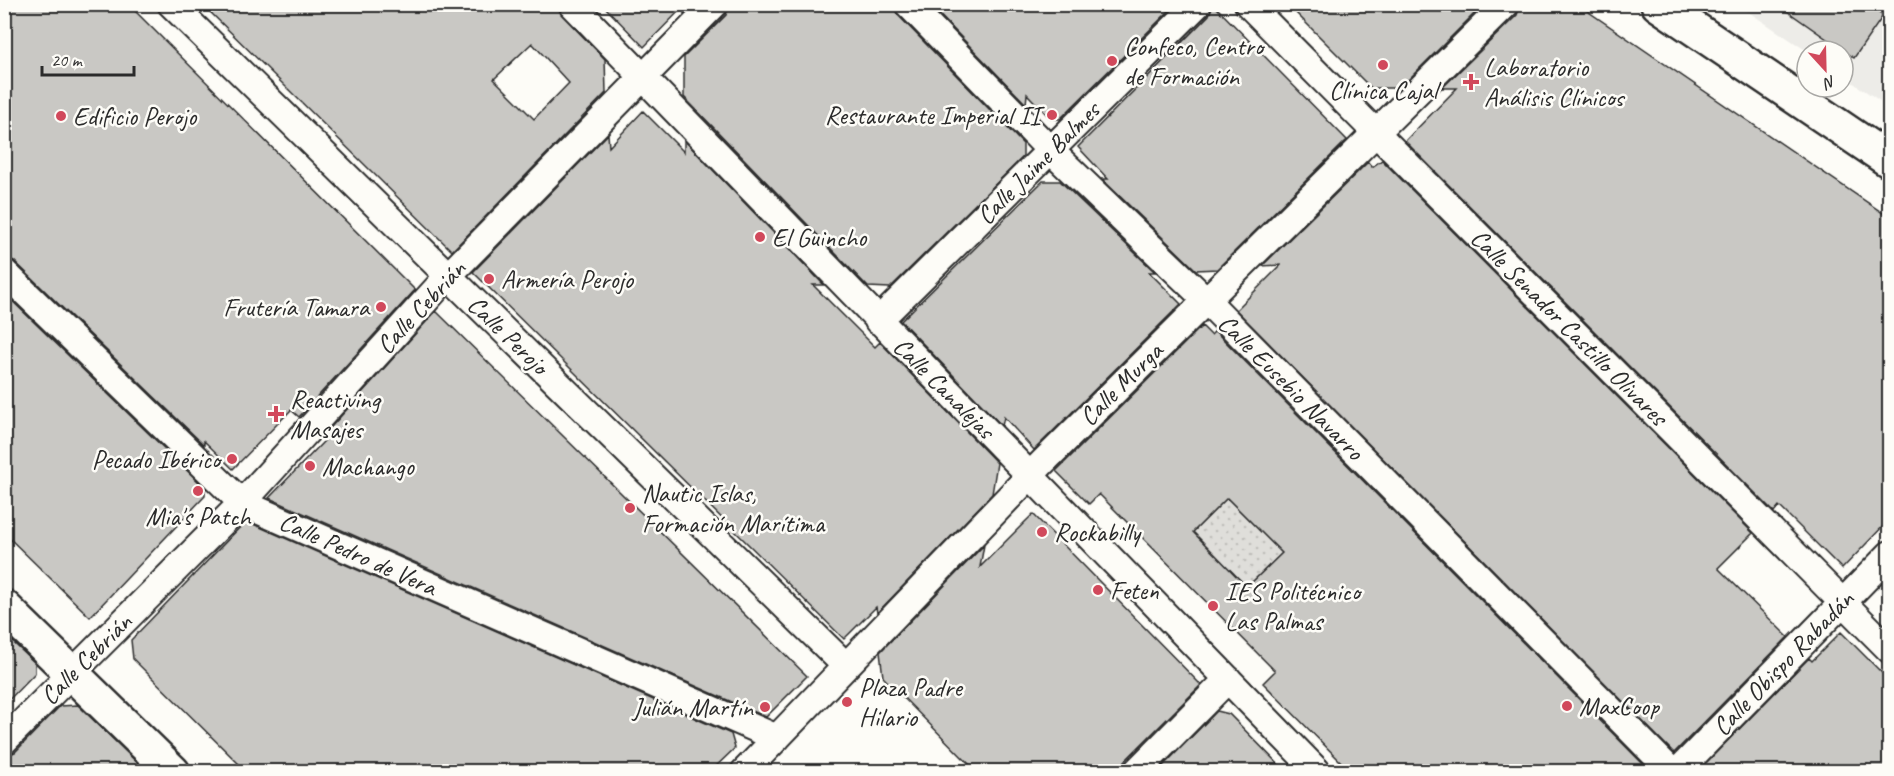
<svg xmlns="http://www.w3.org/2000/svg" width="1894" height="776" font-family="Caveat,sans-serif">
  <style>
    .built { fill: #edece8 }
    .garden { fill: url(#garden-dots); stroke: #858482; stroke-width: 1.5 }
    .building { fill: #c9c8c4; stroke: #2b2b2b; stroke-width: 1.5; fill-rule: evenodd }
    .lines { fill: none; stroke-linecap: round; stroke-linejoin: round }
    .street-casing { stroke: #2b2b2b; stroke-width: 30 }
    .secondary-casing { stroke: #2b2b2b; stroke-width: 38 }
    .street { stroke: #fdfcf7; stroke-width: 26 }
    .secondary { stroke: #fdfcf7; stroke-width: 33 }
    .poi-dot { fill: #d1495b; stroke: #fdfcf7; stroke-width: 2 }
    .labels { text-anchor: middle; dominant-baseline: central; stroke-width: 5; stroke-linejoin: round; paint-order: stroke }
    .poi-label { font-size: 26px; fill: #2b2b2b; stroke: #fdfcf7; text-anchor: start }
    .street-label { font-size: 26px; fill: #2b2b2b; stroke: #fdfcf7 }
  </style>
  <defs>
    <pattern id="garden-dots" width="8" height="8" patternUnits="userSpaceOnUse" patternTransform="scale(1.5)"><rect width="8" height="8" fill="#dfdeda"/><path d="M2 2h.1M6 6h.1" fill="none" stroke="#c0bfbb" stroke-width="1.8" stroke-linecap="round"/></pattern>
  </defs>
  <rect width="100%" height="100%" fill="#fdfcf7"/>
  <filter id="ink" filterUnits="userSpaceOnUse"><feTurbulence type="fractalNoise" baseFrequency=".0167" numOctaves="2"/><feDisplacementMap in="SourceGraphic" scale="12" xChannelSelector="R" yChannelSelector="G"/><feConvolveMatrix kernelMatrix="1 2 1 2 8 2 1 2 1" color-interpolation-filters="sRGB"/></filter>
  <g filter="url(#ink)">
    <!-- built -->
    <path class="built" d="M1738,5H1889V107L1843,76V51H1807Z"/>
    <!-- garden -->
    <path class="garden" d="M1227,498L1282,553L1247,587L1193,532Z"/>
    <!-- building -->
    <path class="building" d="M4,4H128L415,290L299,417L291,410L233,469L204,441V445L14,261L4,257Z
      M202,4H557L561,14L605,59L606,93L452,251ZM532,43L569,83L534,119L494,79Z
      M602,4H693L684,14V6L644,47Z
      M730,4H893L897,14L1023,144V157L890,288L868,287L684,97V57L726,15Z
      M929,4H1176L1060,119H1051L1027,94L1026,104Z
      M1213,4L1347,140L1217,269L1196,270L1102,179H1108L1078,147L1209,15Z
      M1287,4H1484L1400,88H1371Z
      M1521,4H1577L1890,218V519L1842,569L1779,506L1774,512L1405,141L1457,88H1442L1517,15Z
      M1777,4H1867L1883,16L1854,58Z
      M643,111L684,152V140L824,285H813L875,347L880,342L997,463L992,494L877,613L876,607L844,639L473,272L608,134L609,147Z
      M1382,160L1753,533L1718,568L1788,637L1674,753L1236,310L1281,265L1262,266L1368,162L1372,167Z
      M1043,181H1060L1155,272H1149L1181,304L1034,450L1004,417L1002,426L901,321Z
      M4,293L205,488V496L90,617L4,533Z
      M436,311L807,676L766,717L269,498L324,441L321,438Z
      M1202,326L1211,335L1215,331L1650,771H1350L1263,683L1275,671L1099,494L1089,504L1056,471ZM1227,498L1282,553L1247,587L1193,532Z
      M1033,514L1201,685L1125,761L1121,771H976L883,677L880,652L984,545L980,567Z
      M246,521L731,734L735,748L711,771H246L133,659L131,640Z
      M1841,632L1890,681V771H1698L1809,658L1812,661Z
      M4,634L35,663V673L4,705Z
      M78,705L146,771H4V756L15,752L60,706Z
      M1217,711L1229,714L1285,771H1158Z"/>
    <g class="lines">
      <defs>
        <path id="street" d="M171,4L845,665
          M572,4L1318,772
          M908,4L1051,151L1205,299L1672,772
          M1248,4L1890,650
          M4,272L242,503L777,738
          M878,321L1198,4
          M4,741L242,503L448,276L715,4
          M744,772L1042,463L1506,4
          M1136,772L1228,679
          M1677,772L1890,554"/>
        <path id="secondary" d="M1658,4L1890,161
          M4,607L173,772"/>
      </defs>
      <!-- street casing -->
      <use href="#street" class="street-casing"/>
      <!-- secondary casing -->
      <use href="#secondary" class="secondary-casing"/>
      <!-- street -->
      <use href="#street" class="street"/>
      <!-- secondary -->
      <use href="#secondary" class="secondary"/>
    </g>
  </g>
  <!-- markers -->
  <g class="poi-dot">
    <circle cx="1112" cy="61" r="6"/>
    <circle cx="1383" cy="65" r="6"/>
    <path d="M1468 73h6v6h6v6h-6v6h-6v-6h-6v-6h6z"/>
    <circle cx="1052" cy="115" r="6"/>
    <circle cx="61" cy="116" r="6"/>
    <circle cx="760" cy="237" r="6"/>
    <circle cx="489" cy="279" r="6"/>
    <circle cx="381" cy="307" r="6"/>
    <path d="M273 405h6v6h6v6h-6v6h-6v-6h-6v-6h6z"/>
    <circle cx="232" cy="459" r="6"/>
    <circle cx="310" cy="466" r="6"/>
    <circle cx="198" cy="491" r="6"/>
    <circle cx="630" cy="508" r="6"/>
    <circle cx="1042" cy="532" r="6"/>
    <circle cx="1098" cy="590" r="6"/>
    <circle cx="1213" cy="606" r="6"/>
    <circle cx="847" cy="702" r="6"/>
    <circle cx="1567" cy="706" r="6"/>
    <circle cx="765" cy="707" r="6"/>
  </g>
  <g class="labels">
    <!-- poi labels -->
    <g class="poi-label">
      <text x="1124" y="46">Confeco, Centro<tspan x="1124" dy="30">de Formación</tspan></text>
      <text x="1484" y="67">Laboratorio<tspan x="1484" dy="30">Análisis Clínicos</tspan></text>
      <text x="1383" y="90" text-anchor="middle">Clínica Cajal</text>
      <text x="1040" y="115" text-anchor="end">Restaurante Imperial II</text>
      <text x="73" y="116">Edificio Perojo</text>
      <text x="772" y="237">El Guincho</text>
      <text x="501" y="279">Armería Perojo</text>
      <text x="369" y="307" text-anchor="end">Frutería Tamara</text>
      <text x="290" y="399">Reactiving<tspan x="290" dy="30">Masajes</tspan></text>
      <text x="220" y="459" text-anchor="end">Pecado Ibérico</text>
      <text x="322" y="466">Machango</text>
      <text x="642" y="493">Nautic Islas,<tspan x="642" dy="30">Formación Marítima</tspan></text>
      <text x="198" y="516" text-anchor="middle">Mia's Patch</text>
      <text x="1054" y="532">Rockabilly</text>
      <text x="1110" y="590">Feten</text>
      <text x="1225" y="591">IES Politécnico<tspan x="1225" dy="30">Las Palmas</tspan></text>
      <text x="859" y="687">Plaza Padre<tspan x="859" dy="30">Hilario</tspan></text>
      <text x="1579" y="706">MaxCoop</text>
      <text x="753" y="707" text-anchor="end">Julián Martín</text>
    </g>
    <!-- street labels -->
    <g class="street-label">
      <text transform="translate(1038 163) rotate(-45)">Calle Jaime Balmes</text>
      <text transform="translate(421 307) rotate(-47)">Calle Cebrián</text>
      <text transform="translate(1569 327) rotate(45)">Calle Senador Castillo Olivares</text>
      <text transform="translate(508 335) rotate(44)">Calle Perojo</text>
      <text transform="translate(1121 384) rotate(-45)">Calle Murga</text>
      <text transform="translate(1291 387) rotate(45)">Calle Eusebio Navarro</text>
      <text transform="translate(944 388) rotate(45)">Calle Canalejas</text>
      <text transform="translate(358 554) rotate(24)">Calle Pedro de Vera</text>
      <text transform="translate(86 659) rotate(-45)">Calle Cebrián</text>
      <text transform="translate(1783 663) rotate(-46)">Calle Obispo Rabadán</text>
    </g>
  </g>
  <!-- margin -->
  <rect width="1894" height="776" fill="none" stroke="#fdfcf7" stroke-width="24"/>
  <rect x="12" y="12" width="1870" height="752" fill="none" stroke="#2b2b2b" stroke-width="2" filter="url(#ink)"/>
  <!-- north arrow -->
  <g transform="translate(1825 69) rotate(158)"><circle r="28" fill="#fdfcf7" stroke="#a9a8a5" stroke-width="1.5"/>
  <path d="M0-4.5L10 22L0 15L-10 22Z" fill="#d1495b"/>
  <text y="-9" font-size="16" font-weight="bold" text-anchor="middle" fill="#2b2b2b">N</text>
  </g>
  <!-- scale -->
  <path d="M42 66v9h92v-9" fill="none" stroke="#2b2b2b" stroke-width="3"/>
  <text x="51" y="66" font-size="18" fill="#2b2b2b" stroke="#fdfcf7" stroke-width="4.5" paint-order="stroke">20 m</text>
</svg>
